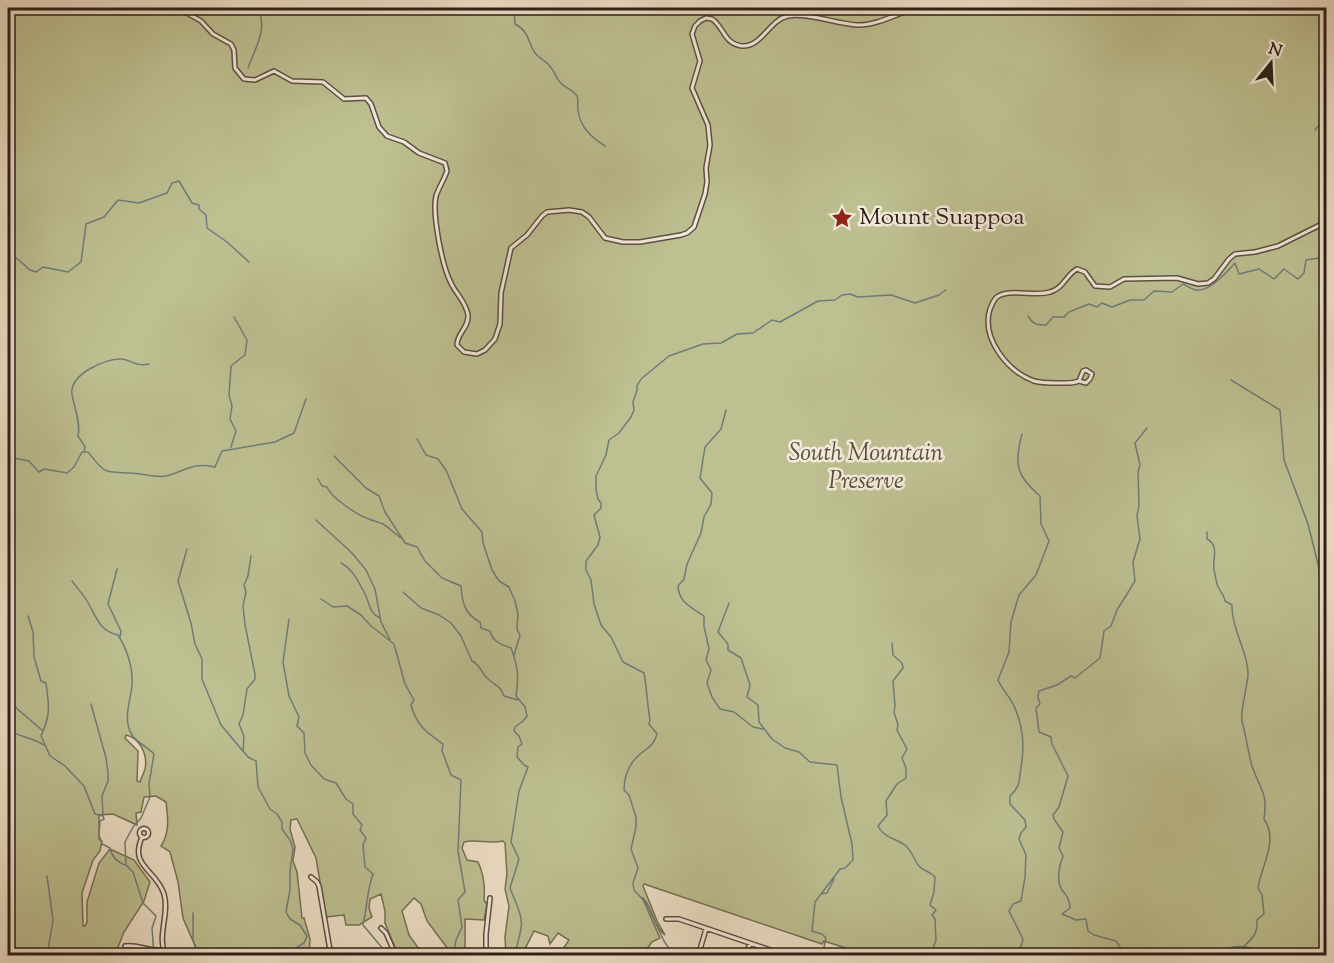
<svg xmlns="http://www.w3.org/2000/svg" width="1334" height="963" font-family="'Sorts Mill Goudy',serif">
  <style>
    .green { fill: #bec092; stroke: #747055; stroke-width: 1.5; fill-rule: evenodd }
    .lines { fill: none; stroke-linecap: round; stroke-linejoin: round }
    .stream { stroke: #6e7d7a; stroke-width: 1.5 }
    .minor-casing { stroke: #5c5044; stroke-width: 6 }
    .minor { stroke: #f4eadb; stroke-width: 3 }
    .labels { text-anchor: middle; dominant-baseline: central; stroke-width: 5; stroke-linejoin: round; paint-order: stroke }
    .poi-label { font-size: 24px; fill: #2b2018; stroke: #f4eadb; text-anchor: start }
    .park-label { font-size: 24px; font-style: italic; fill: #57503d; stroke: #f4eadb }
  </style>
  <rect width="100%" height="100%" fill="#eedfc7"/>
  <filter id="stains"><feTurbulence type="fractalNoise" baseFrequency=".00333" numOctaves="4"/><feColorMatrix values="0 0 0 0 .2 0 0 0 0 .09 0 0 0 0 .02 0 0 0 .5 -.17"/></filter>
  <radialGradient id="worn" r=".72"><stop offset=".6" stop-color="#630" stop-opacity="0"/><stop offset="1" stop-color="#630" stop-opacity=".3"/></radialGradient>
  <!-- green -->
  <path class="green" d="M8,8H1326V955H867L824,941L822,944L644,884L643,886L658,923L665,935C654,928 653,907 642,897L660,938L652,942L642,955H559L569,940L558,933L550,944L548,936L534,931L522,955H506L505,937L509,906L505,889L507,874L505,843L503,841C490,844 475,839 464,842L462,848L467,860L478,862C484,874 485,887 484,900L487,905L484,920L465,919V955H446L445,952L448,949L427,921L421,904L414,898L402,911L409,935L419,949L415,955H398L385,923V911L381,894L370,899L369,908L372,917L359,925H346L344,915L326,917L316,858L297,819L291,820L290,829L295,847L293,861L297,872L302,918H304L310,939L309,955H266L254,953L253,955H199L183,918L178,882L170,852L161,846C170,832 168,818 166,802L156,796L144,797L141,812L136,813L137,825L113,814L99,815V839L102,841L100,851L93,860L82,893L83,926H85L87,922V902L99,863L110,849L134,860L150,882L144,901L124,932L118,947L121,955H8ZM126,735C140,738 148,755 145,769C144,773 141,778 140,782L137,781L138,751L125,738Z"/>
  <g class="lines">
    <!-- stream -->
    <path class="stream" d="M514,8L515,24C530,32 527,41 535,53C540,59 548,62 552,69C555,73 556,78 559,81C564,88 573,89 577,96C579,100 577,105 578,110C580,127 591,137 605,146
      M248,68C255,48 269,28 257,8
      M1315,130L1326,117
      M8,256H14L30,270L36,272L43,267L68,272L81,262L86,224L104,217L118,200L139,203L167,193L172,183L179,181L192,203L199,205V209L206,215L207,228L227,242L249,262
      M1028,316C1033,324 1036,325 1046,325L1053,317H1064L1069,312L1089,304L1097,307L1102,303L1112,307L1130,300H1144L1154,291L1172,292L1183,284C1187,286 1192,289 1196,290C1208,293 1228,271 1235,263L1239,274L1259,269L1274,279L1284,269L1298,279L1304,273L1306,260L1326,257
      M1231,380L1280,410L1284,460L1308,524L1318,564L1323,592L1326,595
      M726,410L721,429L705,447L700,478L712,493L711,504L704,517L701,533L687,564L684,579L678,586C679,603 691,607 704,616V626L709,649L706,660L711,670L707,683L712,697L720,709L734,712L753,727L763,729
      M417,439L426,455L438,459L446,470L462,509L482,532L483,543L492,570L499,581L509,587L515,601L518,614L517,629L520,635L514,655
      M231,447L236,431L230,419L232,406L229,395L231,366L245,355L247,340L234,317
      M84,452L85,447L78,436C81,423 74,407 72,394C69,375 105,358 122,359C132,360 135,367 149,364
      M334,456L366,488L379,496L385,512L405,543L417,547L425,561L442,578L461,586C462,601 464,614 480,622L481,628L490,631C493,642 500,644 511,648C518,667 519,676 516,696L525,707L527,716L523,721L515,727L514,731L519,736L522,744L518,747L517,757L524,765L528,767L519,791L511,842L519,859L510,888C524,923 525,919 514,956
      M8,457L29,461L39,472L44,469L67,473L74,467L82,452H88C105,473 102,472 130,473C142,473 154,478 166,476C176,474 190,466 197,466C203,465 210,466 215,467L222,451L275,442L294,433L306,399
      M318,479L322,486L327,487C331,498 359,516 369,519C373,521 379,522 383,524C390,528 395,535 403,539
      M316,520L352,553L366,570L375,589L381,622L390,640
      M1207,532V539C1220,546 1212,559 1214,570C1215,574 1216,580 1217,584C1218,590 1224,593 1225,601L1232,605C1231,628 1249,654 1248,676C1247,686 1240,713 1242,721C1246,736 1248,752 1252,766C1260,790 1268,791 1264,819C1279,840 1261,867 1258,888L1262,895L1264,914L1257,920C1258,934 1252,939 1243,947
      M187,549L178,581L191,623L195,644L202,659V679L221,725L242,750
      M251,556L248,576L244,585L246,592L243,606L245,625L255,674V679L247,689L243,715L239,724L244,736L243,751L248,757L256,761L258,787L270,809L277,814L282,822V829L290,840L293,849L290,871V890L286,912L290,919L300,925L307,936L304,943L291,951L293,956
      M341,563C353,569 359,583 365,594C370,604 369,613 380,618
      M117,569L108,604L121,631L120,637
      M72,581C77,588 83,594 87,601C96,616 99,631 118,635C127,649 133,668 132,684C131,701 122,719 132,735C137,743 148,747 154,754L149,784L150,797L141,818L133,827L125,842L126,865L133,872L143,903L156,916L152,928L154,956
      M403,592L421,608L439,615L451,623L461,636L472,661C481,665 481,673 488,679C497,687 499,684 504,696L518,700
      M321,599L333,607L347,606L361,615L370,625L394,644L405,684L414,700L411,705C417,726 426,732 443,744L442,751L451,775L461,780L458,851L465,892L458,900L462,927L456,940L453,956
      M729,603L718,632L728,644V650L741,658L750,685L747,697L758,705L759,722L772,739L785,748L799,752L810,762L837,765L841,797L852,844L853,860L845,868L840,869L815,902L812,931L822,934L826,938L822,956
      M28,616L33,632L34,657L41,681L46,683C49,706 51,714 41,736L50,756L65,766L84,786L95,814L103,816L104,819L100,821L99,835L102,844L110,848C112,857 116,861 125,865
      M289,619L283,662L289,696L299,717L297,726L304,733L305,753L311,765L324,779L336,783L346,799L353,804V814L362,825L360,830L366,838L363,845L365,867L373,874C367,890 367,908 363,925L389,956
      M892,643L893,655L902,663L903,668L893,681L895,706L894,712L898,725L897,730L907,749L902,758L906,768V778L897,784L886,801L887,815L878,826C884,838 895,838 905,845C912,851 914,860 919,866C923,871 930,871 935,877L934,892L930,905L936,910L932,915L935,919L936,940L930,956
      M8,696L16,707
      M8,701L43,731
      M91,704L106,758L108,772V781L102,796L103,816
      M8,729C20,738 32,737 44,745
      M821,894L827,893L834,879
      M193,913V940L199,956
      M47,956L53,920L47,876
      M674,956L664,941L646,903L634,890L633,883L638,868L631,849L636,827V817L629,795L624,790C624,777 629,764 639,755C647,748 654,746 657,734L649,724L650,720C647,703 647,689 644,673L623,662L611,637L601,625L594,604L591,580L586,570V561L598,545L600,537L594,515L601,508V503L598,499L596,490V476L606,455L609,440L619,433L631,417L634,410L633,402L637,390V386L641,379L669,356L703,344L721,343L737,334L753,333L772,320L780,322L818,301L835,300L842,295L850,294L858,297L891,295L915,303L939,295L946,290
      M1013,956L1021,946L1023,939L1009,911L1013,904L1021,901L1025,877L1026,855L1019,839L1021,833L1026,827L1025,820L1010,804V796C1020,787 1019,781 1021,767C1025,745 1023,724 1013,704C1009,696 1002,689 998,680L1009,652L1011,622L1019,595L1036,575L1049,541L1041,524L1040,496C1016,476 1014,464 1022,434
      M1121,956L1120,947L1116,941L1094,935L1088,931L1086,919L1076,920L1062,914L1070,908C1070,900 1066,895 1062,890C1056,881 1059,866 1063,856L1059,848L1063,832L1054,819L1053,815L1059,807L1068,776L1052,744L1051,737L1039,732L1036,708L1040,704L1038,697L1039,691L1057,685L1071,676L1075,678L1100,658L1104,631L1111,626L1117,610L1135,581L1133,562L1140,539L1137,516L1139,505L1138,472L1140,465L1135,443L1147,428
      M1220,956C1230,940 1254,948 1268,954C1282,945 1294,948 1308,956"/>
    <defs>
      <path id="minor" d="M178,8L201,21L213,34L231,44L234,50L235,68L244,79L255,80L274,71L292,81L323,82L344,99L366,98L371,104L379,127L387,136L404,142L419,153L445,163L447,171C444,180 439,187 436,196C432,214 442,266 451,283C456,294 466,302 468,315C469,328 457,333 457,345L464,352L477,354L485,350L495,339L500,324L501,293L511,248L527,235L542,216L547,212L569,210L582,212L589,217L605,238L623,242H640L681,235L687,233L694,227L705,194L707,182L706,168L710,145L708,125L692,88L700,61L692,34L695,26L700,21L706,18L712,19C724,27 724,44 742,46C762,47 769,20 788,16C806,12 837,24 857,25C875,26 897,14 915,8
        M1086,370L1092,374L1090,379L1086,383L1079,381L1083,371Z
        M1079,381C1072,384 1065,383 1057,383C1049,383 1041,383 1034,381C1007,371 981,338 990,309C992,305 993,300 997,297C1008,288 1036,297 1050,292C1064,288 1066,275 1077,269L1085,272L1095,286L1110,287L1124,279L1177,278L1198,284L1208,283L1214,279L1229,259L1235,254L1255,252L1278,246L1326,222
        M139.5 833a4.5 4.5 0 1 1 9 0a4.5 4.5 0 1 1-9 0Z
        M142,837C129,867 156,869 164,894C170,915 156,936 166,956
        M311,877L317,882L319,886L331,956
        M666,919H679L788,956
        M381,928L386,933L396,956
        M125,946C138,944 150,952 164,950
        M486,956V934L490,898
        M698,956L706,929
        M746,956L750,943"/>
    </defs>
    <!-- minor casing -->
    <use href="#minor" class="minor-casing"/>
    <!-- minor -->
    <use href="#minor" class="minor"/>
  </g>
  <!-- icons -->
  <defs>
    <symbol id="sight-bare" viewBox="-9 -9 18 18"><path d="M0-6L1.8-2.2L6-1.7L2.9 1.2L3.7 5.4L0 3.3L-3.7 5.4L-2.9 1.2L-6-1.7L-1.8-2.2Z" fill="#8f2418" stroke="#f4eadb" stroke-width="2.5" paint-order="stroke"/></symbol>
  </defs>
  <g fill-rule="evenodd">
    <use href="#sight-bare" x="827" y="203" width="30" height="30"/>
  </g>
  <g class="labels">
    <!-- poi labels -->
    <g class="poi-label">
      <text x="859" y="218">Mount Suappoa</text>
    </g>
    <!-- park labels -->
    <g class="park-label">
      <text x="866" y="454">South Mountain<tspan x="866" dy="28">Preserve</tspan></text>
    </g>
  </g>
  <!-- margin -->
  <rect width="1334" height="963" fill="none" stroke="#eedfc7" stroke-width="30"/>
  <rect x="9" y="9" width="1316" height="945" fill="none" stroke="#2b2018" stroke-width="3"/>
  <rect x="15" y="15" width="1304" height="933" fill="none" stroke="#2b2018" stroke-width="1.5"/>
  <!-- north arrow -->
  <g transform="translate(1271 63) rotate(18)" stroke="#f4eadb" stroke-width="4.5" paint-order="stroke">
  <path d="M0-4.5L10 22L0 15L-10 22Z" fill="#2b2018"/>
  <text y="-9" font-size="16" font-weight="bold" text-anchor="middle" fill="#2b2018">N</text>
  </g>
  <rect width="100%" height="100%" filter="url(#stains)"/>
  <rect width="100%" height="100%" fill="url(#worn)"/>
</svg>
